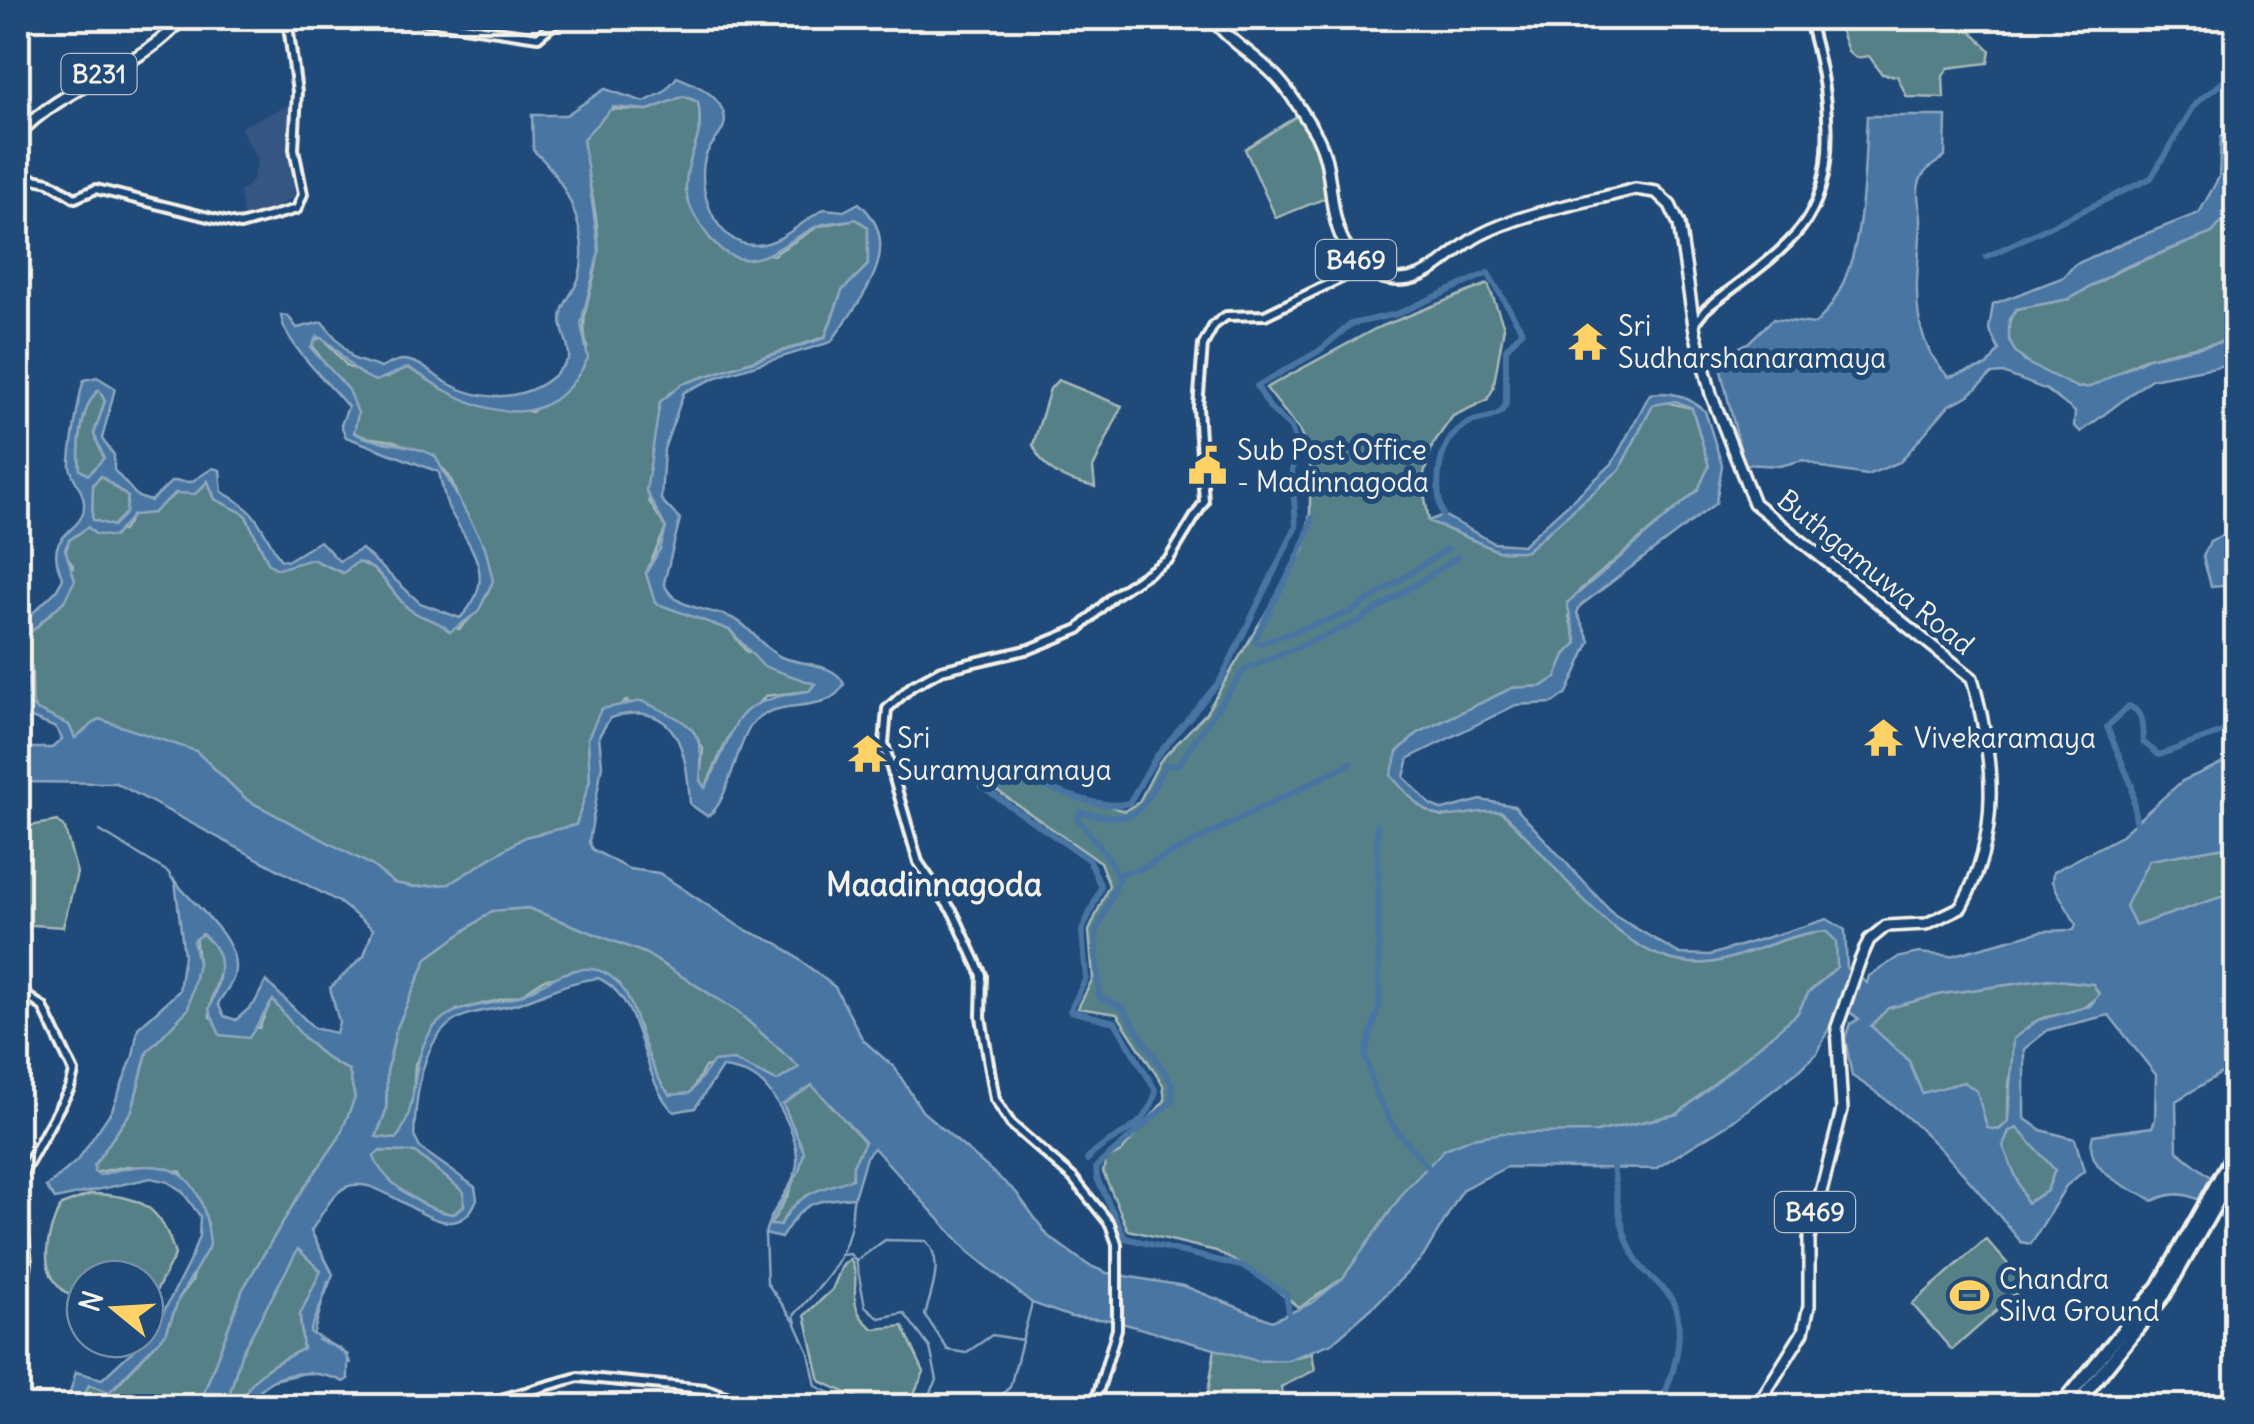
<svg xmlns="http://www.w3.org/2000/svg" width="2254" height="1424" font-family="Delius,sans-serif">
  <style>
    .built { fill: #355583 }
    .green { fill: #578087; stroke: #a6b8b8; stroke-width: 2.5 }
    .water { fill: #4875a3; stroke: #8da7bf; stroke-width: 2.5; fill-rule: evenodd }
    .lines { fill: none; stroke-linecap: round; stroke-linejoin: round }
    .stream { stroke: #8da7bf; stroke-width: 2.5 }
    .canal { stroke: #4875a3; stroke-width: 6 }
    .minor-casing { stroke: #f4f1e8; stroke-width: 14 }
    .major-casing { stroke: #f4f1e8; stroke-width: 16 }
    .highway-casing { stroke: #f4f1e8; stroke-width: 18 }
    .minor { stroke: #1f4a7a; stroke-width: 6 }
    .major { stroke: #1f4a7a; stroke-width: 9 }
    .highway { stroke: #1f4a7a; stroke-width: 10 }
    .labels { text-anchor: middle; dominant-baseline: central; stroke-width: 10; stroke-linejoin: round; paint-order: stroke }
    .shield { fill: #1f4a7a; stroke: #b4bfc7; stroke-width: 2.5 }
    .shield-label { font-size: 25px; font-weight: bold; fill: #f4f1e8 }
    .poi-label { font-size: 28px; fill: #f4f1e8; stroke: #1f4a7a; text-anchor: start }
    .street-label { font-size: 28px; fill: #f4f1e8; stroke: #1f4a7a }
    .quarter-label { font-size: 32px; font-weight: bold; fill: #f4f1e8; stroke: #1f4a7a }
  </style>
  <rect width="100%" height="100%" fill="#1f4a7a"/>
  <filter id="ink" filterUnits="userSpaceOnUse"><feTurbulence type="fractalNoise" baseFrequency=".01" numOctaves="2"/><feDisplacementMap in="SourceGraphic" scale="20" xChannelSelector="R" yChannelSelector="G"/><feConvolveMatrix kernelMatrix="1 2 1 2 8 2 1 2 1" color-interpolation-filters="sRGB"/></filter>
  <g filter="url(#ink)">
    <!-- built -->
    <path class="built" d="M289,105L294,197L273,209L243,217L240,192L252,181L258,160L240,127Z"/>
    <!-- green -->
    <path class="green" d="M1836,18H1957L1990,50L1988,63L1948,68L1943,76L1944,98L1907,97L1897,76L1882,74L1869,56L1856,58L1848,51Z
      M684,96L698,102C705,134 690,151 687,182C684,202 702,224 712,241L773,255L819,226L856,219L868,227V265L842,291L825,337L682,384L660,402L649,501L666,528L646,573L655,602L730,630L746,651L813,680L815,684L809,691L766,696L729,736L705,788L700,781L703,749L693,731L626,701L588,738L590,780L576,825L525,837L449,884L415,887L394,883L371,865L247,800L196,751L75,739L69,725L37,712L30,698L32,667L18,654V644L64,601L73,566L65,553L69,540L88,527L123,531L133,514C154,517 164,501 180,491H199L208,481L215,499L245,514L269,564L278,568L312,559L343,573L357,562C383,568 388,590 406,606C421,619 441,621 459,629C509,584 490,565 464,514C457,502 455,481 445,471C435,461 411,447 398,443C383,437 369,441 353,432L358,413L310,342L322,337L348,367L386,378L407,367L443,389L532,412L587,348C576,307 600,282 598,240C597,206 585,173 583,139L608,109L648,110Z
      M1300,114L1326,156V198L1276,218L1245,149Z
      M2236,187V339C2206,345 2175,350 2145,359C2125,366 2104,388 2082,388C2064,388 2026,365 2015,351C2005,338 2006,322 2016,309L2069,299L2122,269L2212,233L2229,212Z
      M1488,284L1504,327L1493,389L1487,400L1453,416L1433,444L1422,481L1429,521L1498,551H1526L1619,470L1653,405L1661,401L1692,408L1709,466L1698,490L1579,591L1569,616L1577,643L1565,655L1556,678L1543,686L1512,688L1418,733L1391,776L1441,817L1485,809L1501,812C1560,862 1625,977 1714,962C1753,955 1787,933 1827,931L1836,941L1838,967L1809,992L1797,1014L1678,1114L1597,1132L1472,1138L1406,1189L1343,1278L1299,1308L1253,1271L1216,1251L1128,1230L1103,1172L1106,1159L1121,1152L1165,1100L1163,1085L1117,1014L1078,1008L1093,978L1089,931L1109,885L1100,862L986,783L995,771L1124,811L1139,802L1160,761L1206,713L1304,549L1310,513V455L1299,430L1266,388L1375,329Z
      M1058,380L1122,406L1093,468L1095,487C1065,480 1045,474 1033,445L1050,389Z
      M99,390L105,401L94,434L104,458L89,475L80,470C77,448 81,404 99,390Z
      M101,476L128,497L126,513L113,526L93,520L92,516L93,484Z
      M58,821L65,829L77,873L63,927L18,924V828Z
      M2236,845V892L2135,926L2125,906L2149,860Z
      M528,908L645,953L737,1011L800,1067L777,1082L733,1060L705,1067L690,1094L670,1095L657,1080L620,984L601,973L545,979L521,995L456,1010L415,1064L413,1104L407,1124L396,1139L376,1137L386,1110L387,1071L396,1030L427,958L492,911Z
      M202,934C241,964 208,982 210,1017L259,1028L272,999C293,1025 318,1058 349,1070L355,1099L339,1138L298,1197L243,1289L199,1406H79L89,1385L115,1387L166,1333L179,1298L192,1281L208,1224L181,1172L128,1166L94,1173V1165L132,1110L147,1052L188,1009L198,963L195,935Z
      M2049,979L2093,984L2099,994C2085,1014 2066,1012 2044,1018C2007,1030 2008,1092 2008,1122L1999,1130L1986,1129L1964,1082L1922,1094L1871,1026L1888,1008L1942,994Z
      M813,1085L865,1142L853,1165V1178L785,1216L780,1226L770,1225L788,1195L804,1152L783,1104Z
      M2018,1128L2055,1170L2047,1191L2026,1203L2003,1146L2009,1131Z
      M380,1151L415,1152L464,1192V1206L454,1214C427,1213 380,1180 373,1156Z
      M91,1194C140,1195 162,1206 175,1255L154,1295L145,1299V1279H85V1304C37,1283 41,1247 61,1205Z
      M1986,1239L2026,1285L1952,1350L1912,1304Z
      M298,1248L321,1271L300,1315L303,1349C274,1363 250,1375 239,1406H226L241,1354Z
      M850,1259C865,1282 840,1306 874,1329L903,1326L924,1372L908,1406H875L820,1381L805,1315L832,1290L842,1266Z
      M1215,1348C1251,1359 1276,1364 1312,1353L1315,1370L1281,1387L1286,1406H1206Z"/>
    <!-- water -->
    <path class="water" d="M677,77C694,84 718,93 724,114C729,131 711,141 706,155C695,187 715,247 756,245C782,244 802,221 824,209L844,211L859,203C909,247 859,301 831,342L717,377L684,392L664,449L661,500L680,519L664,583C673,610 709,608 732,618C750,625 761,648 781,657C801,665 835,663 844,684C828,717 775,695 752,724C736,745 727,808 707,816L690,804C687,753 678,697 610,718L599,736L602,765L589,842L592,849L629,869L659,873L743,929L779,944L835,987L863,1040L895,1068L922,1111L1016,1192L1048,1236L1088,1265L1107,1273L1184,1286L1272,1321L1312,1303L1343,1278L1406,1189L1445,1149L1472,1138L1503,1133L1597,1132L1678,1114L1797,1014L1809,992L1837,967L1836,941L1826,931C1787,933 1752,955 1714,962C1624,977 1560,863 1502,812C1481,809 1463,817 1443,816C1423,816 1404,789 1391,776L1397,752L1418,733L1512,688L1543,686L1556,677L1565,655L1577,643L1567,603L1698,490L1709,466L1692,408L1676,401L1653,405L1619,470L1526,551H1498L1429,521L1443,515L1494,543L1523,545L1612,464L1650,394C1673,390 1688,397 1705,411L1722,465L1716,503L1580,606L1577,613L1590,641L1567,693L1553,703L1516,705L1409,758L1404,777L1431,805L1443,810L1481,800L1514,806L1615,916L1680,954L1710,955L1827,919L1845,930L1847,969L1867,983L1869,976L1897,958L1919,953L1950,956L2042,931L2074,930L2076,924L2052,882L2053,872L2119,837L2182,781L2236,757V845L2149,860L2126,906L2135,926L2236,892V1064L2176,1101L2177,1151L2212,1178L2236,1186V1230C2210,1207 2189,1182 2153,1201C2127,1186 2082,1172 2093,1135L2152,1127L2155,1120L2156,1075L2109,1015L2048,1030L2024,1049V1118L2041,1130L2075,1139L2084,1171L2066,1186L2031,1244L2021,1242C1971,1181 1920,1118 1852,1076L1845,1038L1850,1024L1859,1020L1840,1004L1818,1052L1801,1069L1733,1121L1655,1169L1507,1167L1463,1189L1423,1257L1374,1306L1332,1343L1288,1360L1257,1361L1111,1320L1071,1317L1032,1303L969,1252L874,1148L866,1157L854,1197C812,1201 804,1201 781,1238L765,1234C770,1209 794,1188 797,1164C799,1137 775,1089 752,1076C744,1071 731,1070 722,1067L695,1108L674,1112C638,1077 646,999 598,978C565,982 549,993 519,1003C500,1010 477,1009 459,1018C420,1038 416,1097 414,1136L420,1148L475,1187L477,1199C451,1264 387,1169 346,1187C332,1193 320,1218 311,1231L333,1274L310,1332L348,1355V1379L344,1382C313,1367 264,1369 251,1406H239C250,1375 274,1363 303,1349L300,1315L321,1271L298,1249L241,1354L226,1406H199L243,1289L298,1197L339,1138L355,1098L349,1070C318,1058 293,1026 273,1000L249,1038L220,1035L209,1010C219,981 231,956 202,934L193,941L198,963L188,1009L147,1052L132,1110L94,1165V1172L100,1175C169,1153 204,1169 210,1245L179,1298L166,1333L109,1392L89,1385L79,1406H66L76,1372L102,1379L154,1331L191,1258L199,1236L200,1216L182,1191L168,1182L151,1178L55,1199L46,1187L78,1160L112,1110L133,1056L138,1028L179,991L184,955L175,881C194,907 243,939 234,976C232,985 222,995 218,1004L224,1016L236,1020L254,1004L266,981L314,1028L336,1033L339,1022L330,988L364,956L373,929L339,902L116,783L18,782V764L25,748H52L62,739L56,728L24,715L27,679L18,670V654L32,667L33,708L69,725L75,738L99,719L196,751L247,800L371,865L394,883L415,887L449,884L525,837L576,825L590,780L588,738L601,709L642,701C689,723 706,726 700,781L705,788C742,724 723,702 809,691L815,684L763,666L730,630L655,603L646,573L660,549L666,528L646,491L660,402L682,384L825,338L842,291L868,265V227L856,219C843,222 830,221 818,226C778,244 745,287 706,233C696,219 685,202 686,184C687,151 706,140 698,102L684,96L648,110L613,107L583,139L599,251L581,324L588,358C556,425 501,422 441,388C429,381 420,373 407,368L376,381C344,369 342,347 317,336L311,348L349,390L358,413L354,433C379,446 408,441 435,456L485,547L493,581L478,612L450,632C437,618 423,620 409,609C390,593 384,568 357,562L343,573L312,559L278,569L269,564L245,514L215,499L208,481L195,494L175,493L153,513L133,515L114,537L95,534L88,527L69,540L65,549L75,580L64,601L18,644V627L56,591L63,579C39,529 86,536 84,503C84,490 71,478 70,466C69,457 80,389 84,380L97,377L115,388L102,439L114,455V470L138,497L151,501L172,481L191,482L213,468L220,470L222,492C260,512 259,526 280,559L287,561L320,541L339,561L362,549L420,603L460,618C499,579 472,550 450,511C444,499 442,485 439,472L346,437L341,425L348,407C328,382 283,342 281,315L288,316L297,328L322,322L354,359L381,368C391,363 399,358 410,361C424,364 432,374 444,381C487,407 541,400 569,358C570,342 558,329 562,312C565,300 576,289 579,277C591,234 566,179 533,150L532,115H566L605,89L644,102L664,92ZM99,390L105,401L94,434L104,458L88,475L80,470C77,448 81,404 99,390ZM101,476L128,497L126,513L113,526L93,520L92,516L93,484ZM528,908L645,953L737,1011L799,1067L777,1081L733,1060L713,1062L690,1093L670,1095C643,1064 639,1006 619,984C588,949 549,983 521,995C491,1009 451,1000 431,1031C408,1066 421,1106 396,1139L376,1137L386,1110L387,1071L396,1030L427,958L492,911ZM2049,979L2093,984L2099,994L2090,1006L2038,1020L2013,1039L2008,1122L1999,1130L1987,1128L1977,1091L1964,1082L1922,1093L1909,1061L1871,1026L1888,1008L1942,994ZM812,1085L865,1142L853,1165V1179C821,1189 796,1192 780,1226L770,1225L799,1171L804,1152L783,1104ZM2017,1128L2055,1170L2047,1191L2027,1203L2003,1146L2009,1131ZM380,1151L415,1152L464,1192V1206L454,1214C427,1213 380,1180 374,1156Z
      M1867,116H1946L1945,157C1934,164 1922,171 1919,184C1915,197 1922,210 1921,223C1918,276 1905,335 1949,377L1987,366L1999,350L1989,329L1993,304L2064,277L2074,265L2127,241L2199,213L2219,177L2221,137L2236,118V187L2230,212L2212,233L2122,268L2069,299L2016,309L2009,319V340L2014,350L2025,362L2078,388L2090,387L2149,358L2236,339V363L2151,379L2081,432L2074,426L2075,412L2047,390L2003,373L1992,374L1968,396L1949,405L1900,462L1867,475L1828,469L1803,460L1780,466L1744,464L1718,359L1749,342L1773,319L1815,324C1866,277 1863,182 1867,116Z
      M2236,517V584L2211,586L2203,557L2210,541L2223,535Z"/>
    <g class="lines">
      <!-- stream -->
      <path class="stream" d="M100,831L168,872L175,883
        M311,1231L331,1271
        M765,1234L767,1283L796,1324L809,1353L816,1386L857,1406
        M840,1255L850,1254L856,1261L865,1306L879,1318L904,1313L930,1348L937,1380L924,1406
        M856,1261L885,1240L926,1241C945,1261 931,1292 925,1315L948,1350L966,1353L992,1335L1022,1340
        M796,1323L794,1315C819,1288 841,1268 850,1229C853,1218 851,1208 854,1197
        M313,1335L328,1282
        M318,1340L341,1349L351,1363
        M274,1380L310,1372
        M949,1406L999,1397L1010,1387L1032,1303"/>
      <!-- canal -->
      <path class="canal" d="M1986,257L2151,178L2196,103L2236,72
        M1312,518C1300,563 1273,598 1255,640L1258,644L1351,612L1447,549
        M2136,824L2132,786L2107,727L2129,706C2144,712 2142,727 2143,742L2159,755L2236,727
        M1377,825L1379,1006L1365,1055L1375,1091L1393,1126L1428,1167
        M1117,875L1142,868L1351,763
        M1087,1160C1108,1134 1147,1134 1156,1091L1115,1022L1070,1011L1086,978L1082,931L1101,887L1089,860L981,786L989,770C1030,775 1091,813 1129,803L1156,757L1220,681L1296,527L1292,471L1297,445L1291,428L1270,408L1257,386L1319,351L1351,324L1397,314L1488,273L1522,331L1506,349V404L1501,412C1491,419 1482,418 1471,422C1437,436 1433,486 1443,515
        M1613,1165C1617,1199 1619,1231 1637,1261C1646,1276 1665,1286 1673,1302C1687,1333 1673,1378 1659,1406
        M1290,1319L1286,1294L1245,1267L1125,1238L1097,1178L1096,1167L1172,1101V1084L1122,1007L1099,997L1096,934L1119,879L1110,860L1078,819L1080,812C1140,824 1139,816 1165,765H1178L1245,669L1357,622L1458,557"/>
      <defs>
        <path id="minor" d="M408,18L538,37L561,18
          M18,176L49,182L75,198L96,189L240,225L297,209L303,194L294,149L297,92L287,18
          M1694,324L1706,309C1736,284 1777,259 1801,228C1844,173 1826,78 1808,18
          M18,990L43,1007L74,1072L70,1088L18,1182L27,1263L18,1320
          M476,1406L578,1377L705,1389L755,1406
          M1094,1406L1117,1329V1244L1110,1224L1073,1178L1011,1124L995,1099L981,1017L982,975L954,914L918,862L884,744L887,709L912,686L941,670L1030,649L1079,629L1113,596L1169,559L1204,502L1198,407L1203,345L1214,325L1226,316L1265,315L1362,268"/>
        <path id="major" d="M1212,18C1230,43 1259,57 1279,80C1292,94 1303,114 1314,131C1338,169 1323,214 1350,253C1364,273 1384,283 1409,279C1438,273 1455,248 1480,235C1523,212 1588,202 1635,189L1656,192L1670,205L1679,224L1695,332L1711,394L1754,503L1972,678C1994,756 2002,835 1961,907L1926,924L1886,926L1869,940L1859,963L1837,1027L1842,1110L1809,1239V1306L1803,1332L1757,1406
          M18,135C62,85 150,64 182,18"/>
        <path id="highway" d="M2061,1406L2159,1286L2236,1149
          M2075,1406L2165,1294L2236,1169"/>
      </defs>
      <!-- minor casing -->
      <use href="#minor" class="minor-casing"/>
      <!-- major casing -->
      <use href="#major" class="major-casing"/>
      <!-- highway casing -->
      <use href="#highway" class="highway-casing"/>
      <!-- minor -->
      <use href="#minor" class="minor"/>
      <!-- major -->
      <use href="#major" class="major"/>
      <!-- highway -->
      <use href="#highway" class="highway"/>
    </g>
  </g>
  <!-- icons -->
  <defs>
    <symbol id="temple-bare" viewBox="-9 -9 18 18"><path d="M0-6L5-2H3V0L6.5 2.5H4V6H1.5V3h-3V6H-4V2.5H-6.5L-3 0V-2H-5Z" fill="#ffd166" stroke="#1f4a7a" stroke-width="2.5" paint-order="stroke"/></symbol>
    <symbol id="civic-bare" viewBox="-9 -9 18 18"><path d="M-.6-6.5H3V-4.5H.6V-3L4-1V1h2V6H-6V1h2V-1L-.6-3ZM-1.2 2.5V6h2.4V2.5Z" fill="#ffd166" stroke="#1f4a7a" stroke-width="2.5" paint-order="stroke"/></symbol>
    <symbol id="stadium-bare" viewBox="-9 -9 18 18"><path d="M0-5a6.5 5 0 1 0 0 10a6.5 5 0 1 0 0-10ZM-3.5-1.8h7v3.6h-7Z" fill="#ffd166" stroke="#1f4a7a" stroke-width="2.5" paint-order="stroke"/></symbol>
  </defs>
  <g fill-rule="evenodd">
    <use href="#temple-bare" x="1560" y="314" width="55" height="55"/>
    <use href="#civic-bare" x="1180" y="438" width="55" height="55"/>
    <use href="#temple-bare" x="1856" y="710" width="55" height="55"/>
    <use href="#temple-bare" x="840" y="726" width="55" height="55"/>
    <use href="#stadium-bare" x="1942" y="1268" width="55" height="55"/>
  </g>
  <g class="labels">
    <!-- shield labels -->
    <g class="shield">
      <rect x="61.5" y="54" width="75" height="40" rx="8"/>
      <rect x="1316" y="240" width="80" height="40" rx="8"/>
      <rect x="1775" y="1192" width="80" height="40" rx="8"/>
    </g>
    <g class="shield-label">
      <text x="99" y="74">B231</text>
      <text x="1356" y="260">B469</text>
      <text x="1815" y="1212">B469</text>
    </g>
    <!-- poi labels -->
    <g class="poi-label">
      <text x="1618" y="326">Sri<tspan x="1618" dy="32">Sudharshanaramaya</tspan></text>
      <text x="1237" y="450">Sub Post Office<tspan x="1237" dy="32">- Madinnagoda</tspan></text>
      <text x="897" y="738">Sri<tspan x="897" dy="32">Suramyaramaya</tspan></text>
      <text x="1914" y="738">Vivekaramaya</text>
      <text x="1999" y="1279">Chandra<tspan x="1999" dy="32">Silva Ground</tspan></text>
    </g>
    <!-- street labels -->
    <g class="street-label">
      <text transform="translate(1876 572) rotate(39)">Buthgamuwa Road</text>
    </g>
    <!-- quarter labels -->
    <g class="quarter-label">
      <text x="934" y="884">Maadinnagoda</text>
    </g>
  </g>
  <!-- margin -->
  <rect width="2254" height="1424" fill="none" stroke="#1f4a7a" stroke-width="60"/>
  <rect x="30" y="30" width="2194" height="1364" fill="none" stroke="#f4f1e8" stroke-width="4" filter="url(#ink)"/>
  <!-- north arrow -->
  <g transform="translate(115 1309) rotate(288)"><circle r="48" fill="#1f4a7a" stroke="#748da6" stroke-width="2.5"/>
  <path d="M0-8L18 38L0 25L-18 38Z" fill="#ffd166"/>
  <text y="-15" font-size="28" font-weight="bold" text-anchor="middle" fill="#f4f1e8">N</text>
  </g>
</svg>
